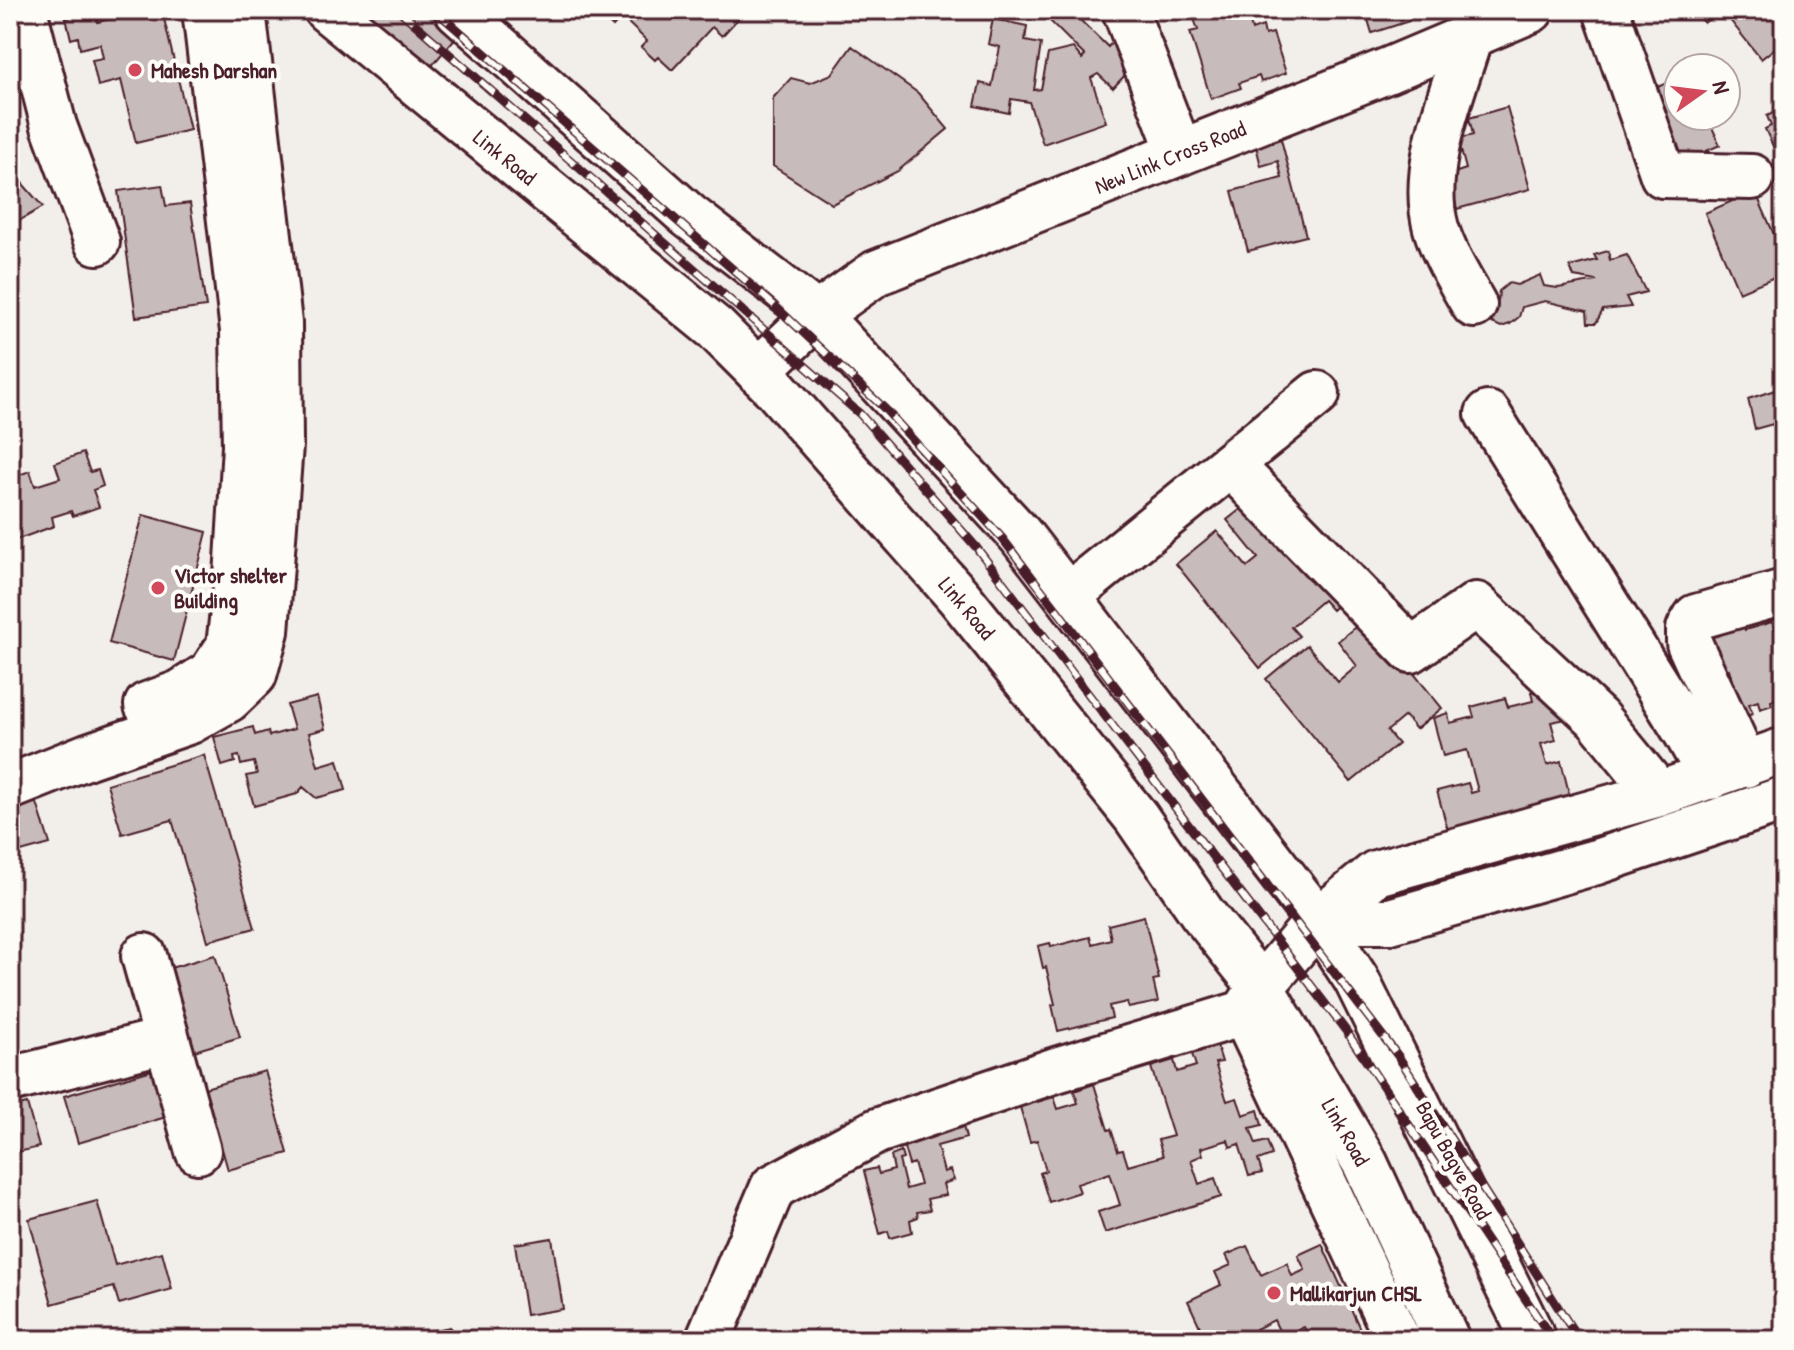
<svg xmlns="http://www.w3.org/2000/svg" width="1794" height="1350" font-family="'Patrick Hand',sans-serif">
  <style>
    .water { fill: #b7a5a6; stroke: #8b6f75; stroke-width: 2 }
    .building { fill: #c8bbbb; stroke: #4a1f2b; stroke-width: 2 }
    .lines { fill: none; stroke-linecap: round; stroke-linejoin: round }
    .minor-casing { stroke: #4a1f2b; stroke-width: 50 }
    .major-casing { stroke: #4a1f2b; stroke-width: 50 }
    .minor { stroke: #fdfcf7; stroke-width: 44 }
    .major { stroke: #fdfcf7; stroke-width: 44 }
    .rail-casing { stroke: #4a1f2b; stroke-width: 9 }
    .rail { stroke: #fdfcf7; stroke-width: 6; stroke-dasharray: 18; stroke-linecap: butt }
    .poi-dot { fill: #d1495b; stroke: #fdfcf7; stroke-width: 3 }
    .labels { text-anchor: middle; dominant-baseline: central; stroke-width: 8; stroke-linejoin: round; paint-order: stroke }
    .poi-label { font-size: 22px; font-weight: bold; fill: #4a1f2b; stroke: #fdfcf7; text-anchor: start }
    .street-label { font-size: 22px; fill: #4a1f2b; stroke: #fdfcf7 }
  </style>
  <rect width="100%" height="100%" fill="#f2efeb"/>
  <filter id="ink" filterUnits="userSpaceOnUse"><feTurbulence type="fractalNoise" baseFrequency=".0125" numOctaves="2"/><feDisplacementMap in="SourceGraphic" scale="16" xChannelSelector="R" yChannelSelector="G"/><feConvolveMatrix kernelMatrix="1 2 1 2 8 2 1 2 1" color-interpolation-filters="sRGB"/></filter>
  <g filter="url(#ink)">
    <!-- water -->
    <path class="water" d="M941,1331L999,1334L1014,1340H898L906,1335Z"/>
    <!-- building -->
    <path class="building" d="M129,10H162L190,130L136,143L121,80L98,86L92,60L103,58L100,44L80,49L78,37L71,39L66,18L82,15L83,19L97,16L98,22L130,14Z
      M294,10H479L402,101Z
      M595,10H694L698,14L702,10H746L722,36L712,27L672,70L658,57L655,60L641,47L647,41L622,17L613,27Z
      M1054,10H1089L1080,20L1108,47L1117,37L1140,59L1113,88L1098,74L1091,78L1106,122L1043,144L1029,102L1011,99L1009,113L975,106L980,83L992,86L1000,47L988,44L993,19L1027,26L1025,41L1041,44L1034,90L1041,89L1048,54L1073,48L1082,59L1085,56L1047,18Z
      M1191,10H1253L1256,19L1250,22L1252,30L1263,26L1265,35L1273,33L1286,73L1261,82L1259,76L1239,83L1241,88L1211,99L1190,32L1198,30Z
      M1365,10H1429L1408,17L1409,21L1372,33Z
      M1694,10H1720L1704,23Z
      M1722,10H1784V41L1761,59Z
      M852,46L918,93L948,129L898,171L832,204L773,166V98L791,78L810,83L832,74Z
      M1678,78V116H1707L1720,145L1684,161L1653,89Z
      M1507,107L1530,189L1457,209L1448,175L1466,169L1458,139L1473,135L1469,118Z
      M1784,108V167L1783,168L1765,129L1771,126L1767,116Z
      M1281,139L1306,236L1248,251L1232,191L1282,178L1278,161L1261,166L1256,146Z
      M10,169L43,207L10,226Z
      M162,185L166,206L190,203L206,307L136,317L118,191Z
      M1755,191L1784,257V273L1739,292L1705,213Z
      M1608,251L1610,260L1627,255L1646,292L1626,297L1631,307L1603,310L1596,323H1588L1587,311L1545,301L1522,307L1519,317L1510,324L1501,327L1492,323L1488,306L1498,301L1499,291L1509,283L1517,285L1540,275L1544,286L1558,288L1597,281L1574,277L1570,267L1597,260L1594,255Z
      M1784,387V485L1779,466L1783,465L1773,424L1755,429L1748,399Z
      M83,453L90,472L98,470L103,486L93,490L99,507L73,516L71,511L52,517L54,526L10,542V478L30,471L35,486L60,478L55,463Z
      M1256,497L1341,602L1332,610L1323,600L1291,627L1299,636L1260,668L1176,564L1217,531L1247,567L1258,558L1227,520Z
      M143,515L207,532L174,661L109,643Z
      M1368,617L1442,708L1416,729L1405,716L1387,731L1398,744L1351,782L1266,679L1307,645L1338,682L1357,666L1338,641Z
      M1741,618L1745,630L1772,622L1774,629L1784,626V696L1771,701L1772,705L1760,709L1758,701L1749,704L1753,714L1733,721L1736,693L1729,669L1723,671L1698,630Z
      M1551,687L1566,719L1551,722L1556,740L1541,744L1547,765L1561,761L1572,805L1449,834L1437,791L1468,783L1471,793L1478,791L1467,750L1443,756L1433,718L1448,713L1450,723L1474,717L1471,707L1505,698L1508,707L1533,701L1531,692Z
      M317,697L325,729L309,733L318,766L338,760L346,790L316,798L303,787L297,794L254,806L246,776L257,774L254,762L241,765L239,756L234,757L235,762L222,766L214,737L253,727L255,735L268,731L269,736L294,729L287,705Z
      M204,755L255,928L208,941L172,820L122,834L107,784Z
      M36,800L50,844L10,855V808Z
      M1144,916L1159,979L1153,980L1158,1002L1128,1008L1127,1002L1109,1006L1112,1018L1058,1031L1052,1005L1055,1004L1046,967L1043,968L1038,946L1050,943L1051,947L1090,937L1092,944L1111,939L1108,925Z
      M215,955L240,1037L191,1052L167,969Z
      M1217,1046L1222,1062L1215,1063L1227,1101L1237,1098L1243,1115L1258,1110L1262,1125L1250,1128L1256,1144L1267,1141L1272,1155L1258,1160L1262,1173L1249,1176L1239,1144L1230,1147L1228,1140L1201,1148L1203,1155L1191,1160L1199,1184L1215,1178L1221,1197L1105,1233L1098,1212L1120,1205L1110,1173L1077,1184L1080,1192L1049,1202L1040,1173L1046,1171L1037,1140L1030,1142L1020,1107L1054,1097L1058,1109L1078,1103L1074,1091L1094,1084L1108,1130L1111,1129L1118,1151L1123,1150L1128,1166L1163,1156L1158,1140L1173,1136L1151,1067L1174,1060L1177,1072L1196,1066L1192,1054Z
      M152,1070L166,1117L78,1143L64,1096Z
      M265,1071L288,1153L228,1170L205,1088Z
      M27,1104L39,1147L10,1154V1108Z
      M962,1122L966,1138L937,1146L944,1172L950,1170L954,1180L943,1184L946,1195L927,1199L930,1210L917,1212L918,1217L910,1220L912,1232L890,1238L888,1231L880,1234L864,1171L877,1168L879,1174L894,1170L891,1156L901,1152L903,1159L899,1160L906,1189L920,1185L914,1163L909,1165L902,1141Z
      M97,1201L115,1265L162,1252L172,1289L119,1304L114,1287L52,1304L29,1219Z
      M552,1238L563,1309L526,1315L515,1244Z
      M1322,1244L1365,1340H1330L1329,1337L1310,1340L1304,1327L1282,1337L1274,1320L1256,1329L1261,1340H1206L1188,1301L1221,1285L1215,1272L1231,1265L1226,1255L1247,1246L1261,1275L1287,1263L1292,1276L1305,1270L1298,1255Z
      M450,1327L453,1340H386Z
      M577,1331L579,1340H532Z"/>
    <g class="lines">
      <defs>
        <path id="minor" d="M24,10L54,126L97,242
          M1125,10L1180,153
          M1606,10L1663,175L1752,177
          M1470,36C1453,93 1419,168 1436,228C1444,255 1460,280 1474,305
          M758,371L817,315L876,273L1389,70L1531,10
          M1488,414L1687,734L1711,777
          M1231,465L1411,650L1476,605L1597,718L1659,794
          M1068,596L1317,394
          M1745,765L1689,643V629L1696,617L1784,592
          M1318,921H1390L1596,862L1784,799
          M144,956L198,1151
          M1244,1013L1398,1340
          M10,1080L166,1040
          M708,1340L773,1187L877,1131L1056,1070L1244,1013L1261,987L1318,921L1376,873L1659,794L1784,750"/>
        <path id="major" d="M327,10L715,328L773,386L959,597L1136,817L1202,913L1261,987L1365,1163L1447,1340
          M457,10L689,216L817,315L1020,535L1318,921L1356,979L1534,1340
          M147,705L180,693L211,673L229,646L237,577L245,446L243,331L205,10
          M10,787L88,756L190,721L229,699L254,675L266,631L280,445L279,323L243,10"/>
      </defs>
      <!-- minor casing -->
      <use href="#minor" class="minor-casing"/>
      <!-- major casing -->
      <use href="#major" class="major-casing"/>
      <!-- minor -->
      <use href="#minor" class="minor"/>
      <!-- major -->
      <use href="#major" class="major"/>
      <defs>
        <path id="rail" d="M399,10L860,414L976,547L1346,1031L1553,1340
          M435,10L775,306L885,409L1002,538L1398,1056L1579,1340"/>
      </defs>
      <!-- rail casing -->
      <use href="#rail" class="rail-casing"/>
      <!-- rail -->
      <use href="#rail" class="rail"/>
    </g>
  </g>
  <!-- markers -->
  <g class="poi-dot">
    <circle cx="135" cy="70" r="8"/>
    <circle cx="158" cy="588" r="8"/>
    <circle cx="1274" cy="1293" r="8"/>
  </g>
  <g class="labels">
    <!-- poi labels -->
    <g class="poi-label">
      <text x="151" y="70">Mahesh Darshan</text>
      <text x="174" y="575">Victor shelter<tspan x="174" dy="25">Building</tspan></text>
      <text x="1290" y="1293">Mallikarjun CHSL</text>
    </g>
    <!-- street labels -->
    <g class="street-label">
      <text transform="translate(505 157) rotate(39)">Link Road</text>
      <text transform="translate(1170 157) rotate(-22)">New Link Cross Road</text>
      <text transform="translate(967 608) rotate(50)">Link Road</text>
      <text transform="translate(1346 1132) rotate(60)">Link Road</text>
      <text transform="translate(1454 1160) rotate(61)">Bapu Bagve Road</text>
    </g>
  </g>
  <!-- margin -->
  <rect width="1794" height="1350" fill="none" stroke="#fdfcf7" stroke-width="40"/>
  <rect x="20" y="20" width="1754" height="1310" fill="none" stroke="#4a1f2b" stroke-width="3" filter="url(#ink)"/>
  <!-- north arrow -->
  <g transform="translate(1702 92) rotate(76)"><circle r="38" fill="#fdfcf7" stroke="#b5a4a5" stroke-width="2"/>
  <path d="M0-6L14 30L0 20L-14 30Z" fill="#d1495b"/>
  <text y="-12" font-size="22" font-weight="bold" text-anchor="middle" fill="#4a1f2b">N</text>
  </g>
</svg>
